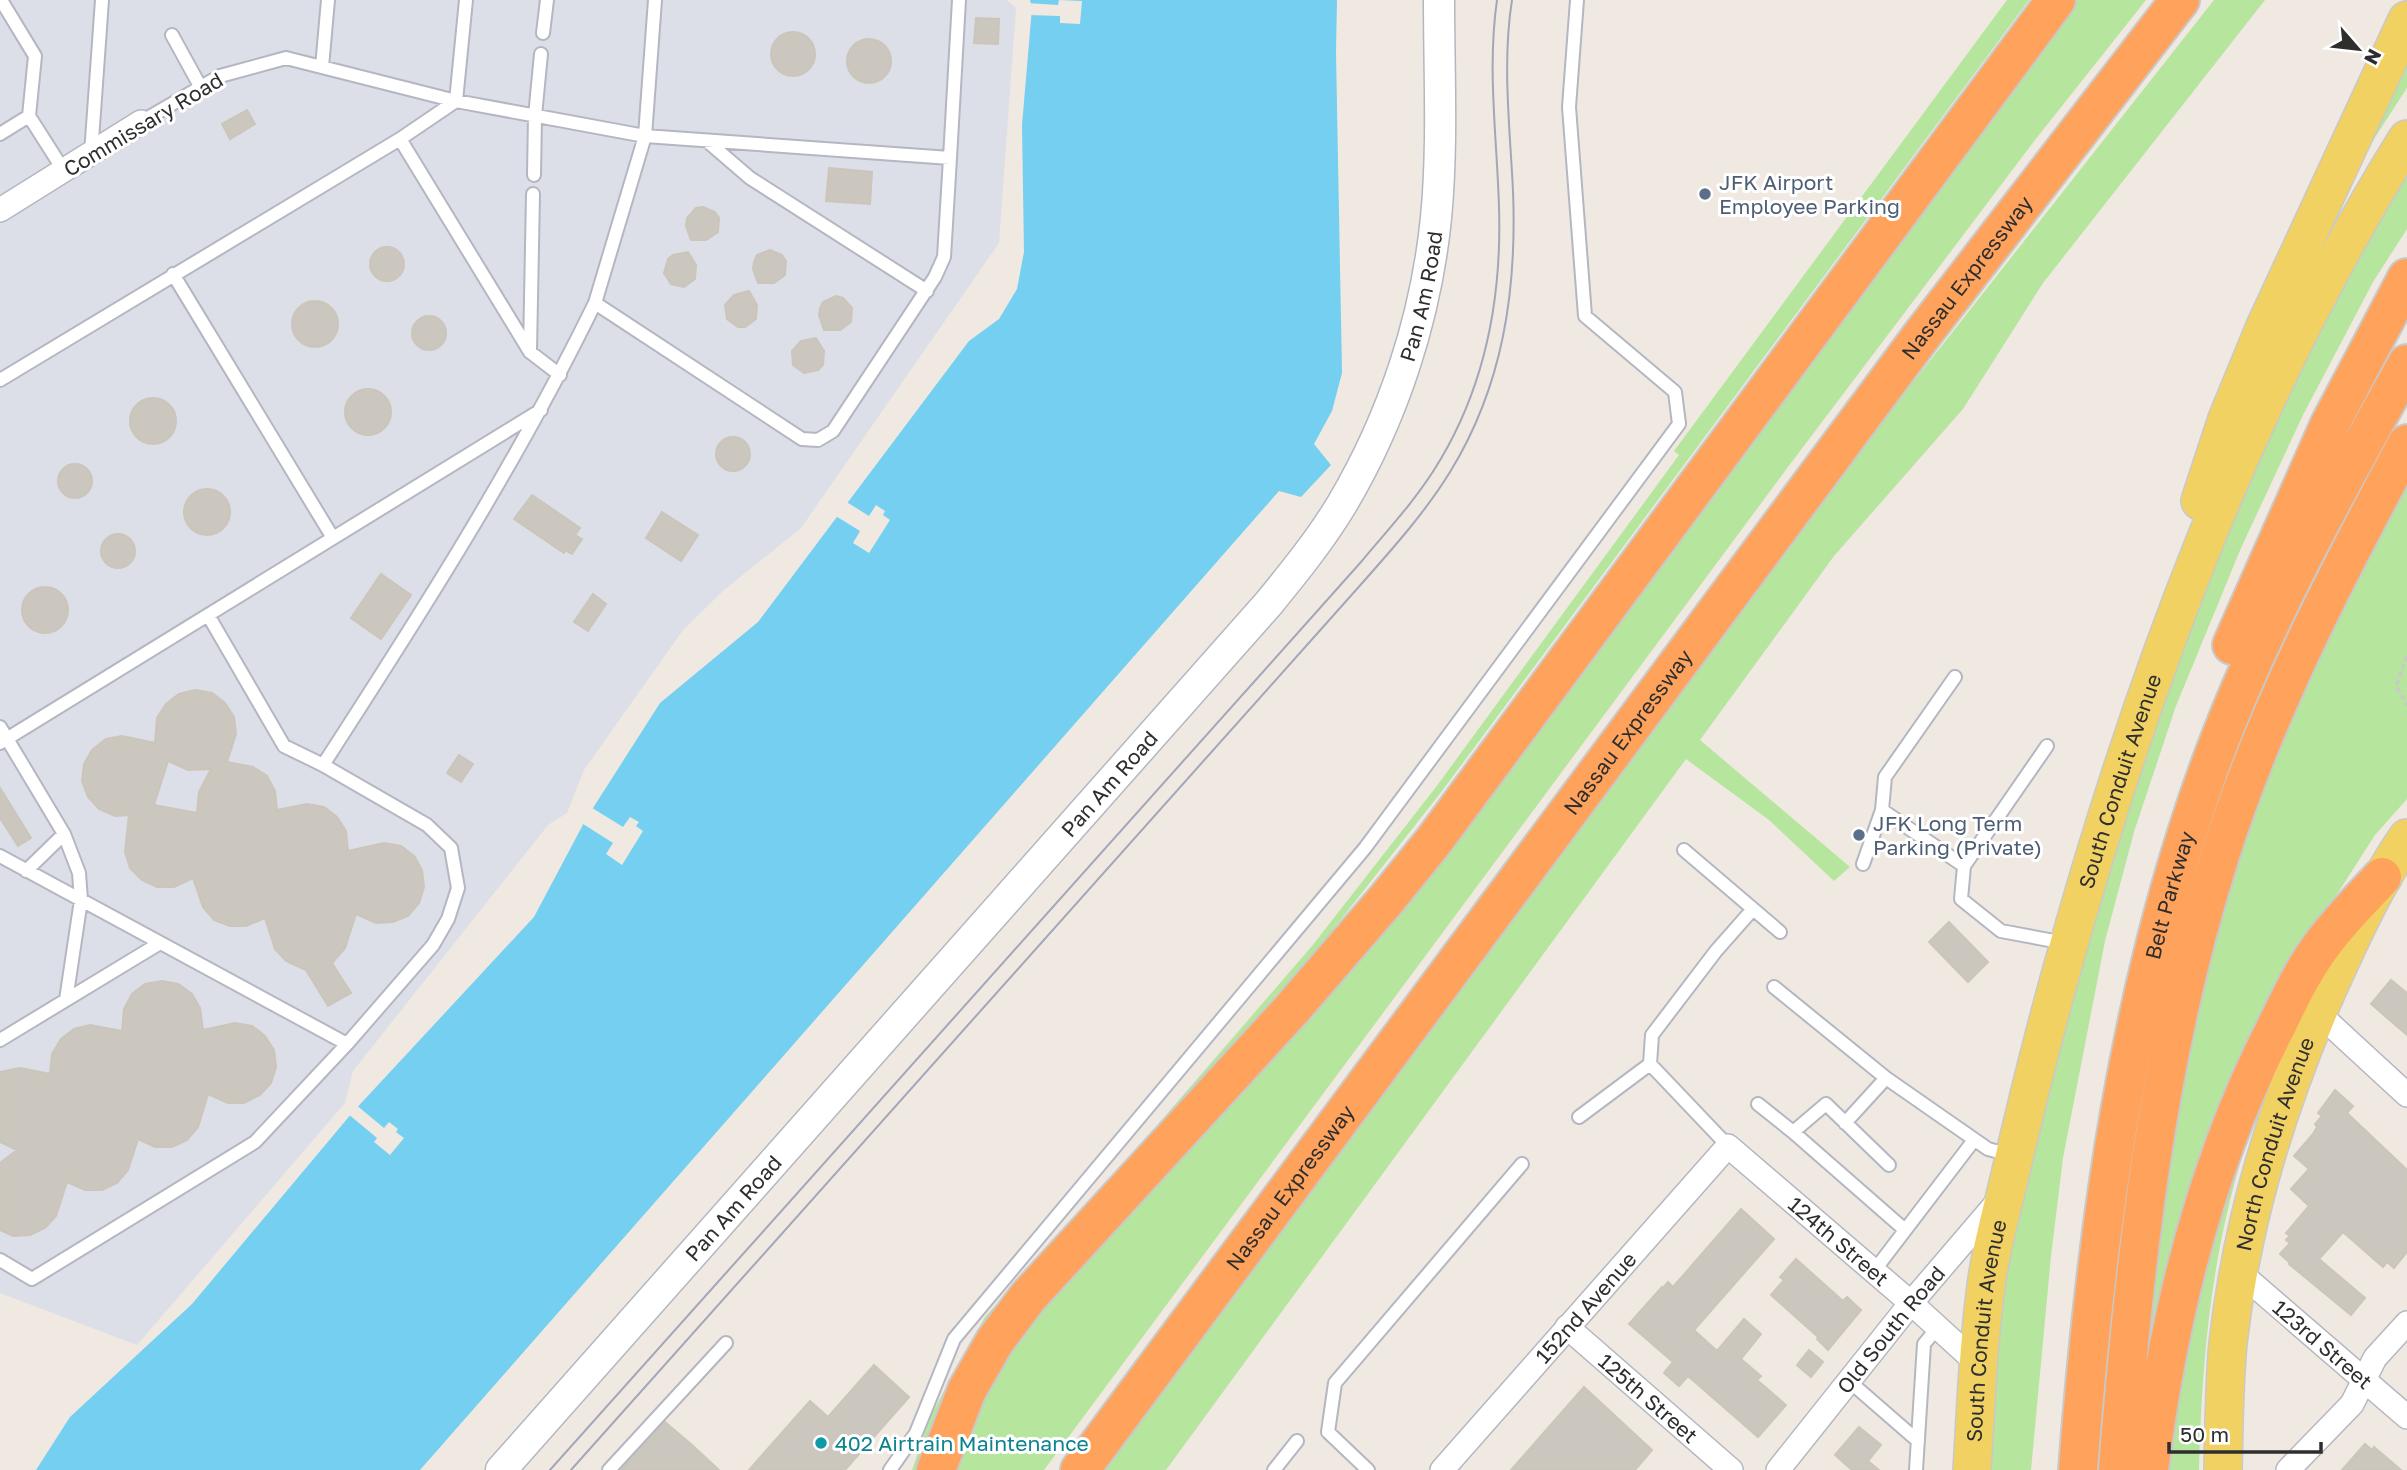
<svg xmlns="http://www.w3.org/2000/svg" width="2407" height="1470" font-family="'Golos Text',sans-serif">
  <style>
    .airport { fill: #dcdee8 }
    .green { fill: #b6e59e }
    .water { fill: #75cff0 }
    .pier { fill: #efe9e1 }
    .building { fill: #cbc7bf; stroke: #cbc5ba; stroke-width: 2; fill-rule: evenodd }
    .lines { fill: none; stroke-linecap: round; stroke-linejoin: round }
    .service-casing { stroke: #b4b7c1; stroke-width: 16 }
    .minor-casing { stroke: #b4b7c1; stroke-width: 26 }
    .tertiary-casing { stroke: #b4b7c1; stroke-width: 33 }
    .primary-casing { stroke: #c9c9c9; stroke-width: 40 }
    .motorway-casing { stroke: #c9c9c9; stroke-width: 42 }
    .path { stroke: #c9c9c9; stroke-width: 3.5; stroke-dasharray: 5 3.5; stroke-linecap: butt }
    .service { stroke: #fff; stroke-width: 12 }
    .minor { stroke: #fff; stroke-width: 23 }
    .tertiary { stroke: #fff; stroke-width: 30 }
    .primary { stroke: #f2d163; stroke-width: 37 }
    .motorway { stroke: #ffa35c; stroke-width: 38 }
    .tram { stroke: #a3a6b8; stroke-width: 2 }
    .service-dot { fill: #5c6f8a; stroke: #fff; stroke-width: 2.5 }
    .culture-dot { fill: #0f9aa8; stroke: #fff; stroke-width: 2.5 }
    .labels { text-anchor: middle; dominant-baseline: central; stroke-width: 6; stroke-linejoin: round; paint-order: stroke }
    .street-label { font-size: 21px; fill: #2e2e2e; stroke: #fff }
    .service-label { font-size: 21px; fill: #4e5e75; stroke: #fff; text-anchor: start }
    .culture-label { font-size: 21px; fill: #0d838f; stroke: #fff; text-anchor: start }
  </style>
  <rect width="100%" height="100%" fill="#efe9e1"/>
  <!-- airport -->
  <path class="airport" d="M0,0H1007L1016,8L999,243L801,528L724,590L683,630L584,770L567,813L548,825L353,1071L345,1103L137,1345L0,1293Z"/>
  <!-- green -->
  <path class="green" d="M2007,0H2029L1442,791L1265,1016L1186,1107L922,1470H912L931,1415L985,1317L1122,1166L1312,946L1436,787L1679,455L1674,451Z
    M2068,0H2146L2035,140L1791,463L1044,1470H942L990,1358L1199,1120Z
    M2214,0H2265L2043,283L1963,409L1834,556L1700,740L1850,867L1834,881L1769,820L1686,759L1166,1470H1102L1873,433Z
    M2407,42V88L2372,142L2363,136Z
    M2407,172V229L2373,282L2303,415L2241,548L2176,706L2134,832L2105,941L2063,1158L2051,1256L2031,1470H1983L2005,1244L2086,938L2157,699L2273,417L2342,286Z
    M2407,481V799L2375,835L2300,952L2155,1353H2142L2159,1205L2210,945L2254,806L2334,618Z
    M2272,1061C2257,1109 2240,1157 2229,1205C2208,1291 2201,1382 2199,1470H2159L2190,1285Z"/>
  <!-- water -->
  <path class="water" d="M1030,0H1337L1336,53L1342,373L1332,411L1314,444L1331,465L1301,497L1279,491L420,1470H36L70,1417L192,1304L352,1113L534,917L586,819L660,703L758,622L969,341L999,319L1017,289L1024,252L1022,125L1032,8Z"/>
  <!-- pier -->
  <path class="pier" d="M1059,0L1082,1L1080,24L1060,23V16L1028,15L1027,3L1058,5Z
    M845,501L869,516L876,505L885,511L883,515L890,520L869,553L853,543L860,531L834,515Z
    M589,806L623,827L630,817L639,822L636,826L643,831L622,865L606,854L613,843L580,822Z
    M355,1104L384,1128L389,1122L398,1129L396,1132L404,1138L390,1155L374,1142L377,1138L347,1113Z"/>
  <!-- building -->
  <path class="building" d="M976,18L999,19L998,44L974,43Z
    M771 54a22 22 0 1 1 44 0a22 22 0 1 1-44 0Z
    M847 61a22 22 0 1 1 44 0a22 22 0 1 1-44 0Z
    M247,110L255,124L230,139L222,124Z
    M829,168L872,172L870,204L826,201Z
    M703,207L715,212L719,218L718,232L706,240H691L686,226L687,218L696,208Z
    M370 264a17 17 0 1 1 34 0a17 17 0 1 1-34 0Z
    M770,250L782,255L786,261L785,275L774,283H758L753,269L754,262L757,255Z
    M688,252L696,265L695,279L684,287L671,284L664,273L668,259L673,255Z
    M749,291L757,305L756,319L745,327H738L727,319L725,305L734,295Z
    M836,296L843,298L852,308L851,322L840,330H824L819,315L820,308L823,302Z
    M292 324a23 23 0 1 1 46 0a23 23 0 1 1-46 0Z
    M412 333a17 17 0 1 1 34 0a17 17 0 1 1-34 0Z
    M816,338L824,351L823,365L818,370L804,373L793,365L792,351L801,341Z
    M345 412a23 23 0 1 1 46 0a23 23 0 1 1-46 0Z
    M130 421a23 23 0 1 1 46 0a23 23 0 1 1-46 0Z
    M716 454a17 17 0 1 1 34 0a17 17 0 1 1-34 0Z
    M58 481a17 17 0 1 1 34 0a17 17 0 1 1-34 0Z
    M184 512a23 23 0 1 1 46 0a23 23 0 1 1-46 0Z
    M532,495L580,528L575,535L582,539L572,554L565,550L564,553L514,519Z
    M662,512L698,535L681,561L646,538Z
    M101 551a17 17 0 1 1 34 0a17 17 0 1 1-34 0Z
    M381,574L411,595L381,639L351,618Z
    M22 610a23 23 0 1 1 46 0a23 23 0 1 1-46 0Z
    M593,594L606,604L588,631L574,622Z
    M195,690L212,693L225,703L234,717L236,734L227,762L253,767L267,776L275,791L277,810L307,804L324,807L337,817L346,831L348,851L384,843L401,846L414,856L422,870L424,887L419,903L408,916L393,922L376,923L356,914L345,948L332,963L351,993L328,1006L306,970L286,961L275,949L265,918L246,926H230L214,920L203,907L193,878L174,887H157L142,880L130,868L125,852L129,815L115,816L99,809L88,797L82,781L84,764L92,750L106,739L122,736L155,743L157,718L166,704L179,694ZM168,761L188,770L211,769L199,792L197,813L154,805Z
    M459,755L473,764L461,782L447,773Z
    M0,788L31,838L18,846L0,818Z
    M1949,922L1988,962L1968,982L1929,942Z
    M2391,980L2407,993V1035L2371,1004Z
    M162,981L178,984L192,994L200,1008L203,1030L235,1023L252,1026L265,1036L274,1050L276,1067L271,1083L260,1095L244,1103H228L208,1094L198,1127L187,1140L172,1147H155L138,1139L128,1170L117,1183L102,1190H85L67,1182L56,1216L45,1228L30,1235L13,1236L0,1230V1163L17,1150L0,1142V1072L20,1068L50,1074L52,1054L61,1039L74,1029L90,1025L122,1031L124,1009L132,994L145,984Z
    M2335,1090L2353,1106L2347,1113L2407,1170V1252L2394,1268L2387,1262L2383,1267L2343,1232L2319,1259L2365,1298L2351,1315L2289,1264L2290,1263L2280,1254L2290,1243L2286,1240L2290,1236L2286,1233L2309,1206L2291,1189L2309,1169L2294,1156L2313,1134L2317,1127L2315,1124L2322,1116L2318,1113Z
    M1741,1209L1774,1239L1694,1330L1717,1351L1744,1319L1761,1334L1741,1359L1761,1376L1757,1380L1786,1405L1758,1437L1688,1376L1679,1386L1664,1373L1673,1362L1629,1324L1662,1287L1663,1288L1668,1282L1673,1287Z
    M1796,1259L1843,1301L1847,1297L1861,1310L1828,1350L1817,1339L1818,1337L1771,1295L1784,1280L1780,1277Z
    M1809,1350L1823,1362L1811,1377L1797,1365Z
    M874,1365L909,1397L845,1470H749L810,1401L828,1417Z
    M1584,1387L1652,1450L1635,1470H1511Z
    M665,1422L692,1445L719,1470H621Z
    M1859,1427L1881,1445L1868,1461L1879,1470H1852L1835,1455Z
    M2365,1444L2372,1450L2374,1447L2401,1470H2342Z"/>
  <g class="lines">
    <defs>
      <path id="service" d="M1,0L35,56L29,116
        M655,0L645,136L595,303L802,439L818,440L833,431L935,277L944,257L950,158
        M543,33L547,0
        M172,35L200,86
        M322,67L328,0
        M141,122L220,76L286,58L456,101L645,136L950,158L959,0
        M0,134L29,116L64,171
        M400,139L530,352L560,375
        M707,141L750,178L927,291
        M91,154L102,0
        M534,175L535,116L541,54
        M173,274L333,538
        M530,351L533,194
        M0,380L400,139L456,101L466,0
        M0,727L64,834L79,873L81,900L66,1000
        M0,743L541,410
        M2047,746L1964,866L1961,899L2001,931L2065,943
        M323,765C420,615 516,465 595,303
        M1882,810L1964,866
        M1684,850L1780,932
        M0,856L347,1044
        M1863,864L1882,810L1885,777L1955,677
        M26,871L64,834
        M1774,987L1886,1078L1988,1149L2010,1155
        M0,1040L160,943
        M1650,1064L1728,1146
        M1758,1104L1793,1132
        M1579,1117L1650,1064L1652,1035L1716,951L1753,909
        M1845,1123L1886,1078
        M1889,1165L1826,1104L1793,1132L1905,1230
        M0,1260L32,1279L255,1142L347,1044L433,945L448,919L458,888L451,848L427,825L323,765L284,746L208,615
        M1874,1271L1974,1140
        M1849,1381L1918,1441
        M609,1470L726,1343
        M890,1470L916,1433L954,1339L1365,848L1679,424L1675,392L1585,316L1569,107L1577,0
        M1274,1470L1297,1441
        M1368,1470L1328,1432L1335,1383L1522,1164
        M1916,1470L1924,1344L1938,1327"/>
      <g id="minor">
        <path d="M0,210L141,122"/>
        <path d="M2318,1013L2407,1095"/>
        <path id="s1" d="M2238,1271L2407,1417"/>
        <path id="s2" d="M1567,1327L1731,1470"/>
        <path id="s3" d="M1442,1470L1728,1146L1911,1303L1979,1365"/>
        <path id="s4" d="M1778,1470L1911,1303L2000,1199"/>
        <path d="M2288,1470L2352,1404L2375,1358L2407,1323"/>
      </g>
      <g id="tertiary">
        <path id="s5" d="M501,1470L1269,603C1295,571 1321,539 1342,504C1393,418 1426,318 1436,218C1443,146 1439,72 1439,0"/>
      </g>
      <g id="primary">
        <path d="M2200,501L2227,419L2264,329L2407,20"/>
        <path id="s6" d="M1972,1470C1976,1406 1978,1342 1987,1279C1992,1244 2002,1210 2010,1175C2026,1106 2043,1037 2062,969C2142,680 2248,394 2407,139"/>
        <path id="s7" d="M2223,1470C2224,1428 2224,1385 2228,1343C2242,1219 2277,1107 2326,993C2350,940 2374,886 2407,838"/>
      </g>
      <g id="motorway">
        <path d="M2232,645L2330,424L2407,278"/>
        <path d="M936,1470L967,1390L995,1341L1028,1297L1292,1009L1386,900L1433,842L2056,0"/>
        <path id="s8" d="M1080,1470L1922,335L2180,0"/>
        <path id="s9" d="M2078,1470C2096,1231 2128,989 2211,763C2262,624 2335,493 2407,364"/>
        <path d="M2118,1470C2134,1262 2157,1051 2221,852C2267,709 2336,576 2407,444"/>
        <path d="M2149,1470C2168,1316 2206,1162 2278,1023C2290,998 2303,971 2319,949C2337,923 2361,900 2382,877"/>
      </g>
    </defs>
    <!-- service casing -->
    <use href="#service" class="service-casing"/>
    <!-- minor casing -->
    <use href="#minor" class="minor-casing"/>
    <!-- tertiary casing -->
    <use href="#tertiary" class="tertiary-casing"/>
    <!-- primary casing -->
    <use href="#primary" class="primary-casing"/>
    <!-- motorway casing -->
    <use href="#motorway" class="motorway-casing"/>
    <!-- path -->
    <path class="path" d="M2407,656L2396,686L2407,705"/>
    <!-- service -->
    <use href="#service" class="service"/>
    <!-- minor -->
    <use href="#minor" class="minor"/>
    <!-- tertiary -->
    <use href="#tertiary" class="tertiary"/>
    <!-- primary -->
    <use href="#primary" class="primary"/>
    <!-- motorway -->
    <use href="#motorway" class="motorway"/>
    <!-- tram -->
    <path class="tram" d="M550,1470L1361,562C1386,532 1413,503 1434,470C1485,390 1502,301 1499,207C1497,138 1487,69 1497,0
      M571,1470L1364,581C1395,546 1426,511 1450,472C1503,386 1517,291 1513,191C1510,128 1502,63 1512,0"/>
  </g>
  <!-- markers -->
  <g class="service-dot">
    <circle cx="1705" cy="194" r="7"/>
    <circle cx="1859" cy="835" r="7"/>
  </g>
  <circle class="culture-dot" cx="821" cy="1443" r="7"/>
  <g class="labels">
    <!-- street labels -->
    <g class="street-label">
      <text transform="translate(143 124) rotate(-31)">Commissary Road</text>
      <text stroke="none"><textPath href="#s8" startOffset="1486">Nassau Expressway</textPath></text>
      <text stroke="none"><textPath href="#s5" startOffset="1505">Pan Am Road</textPath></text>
      <text stroke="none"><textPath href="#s8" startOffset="919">Nassau Expressway</textPath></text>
      <text stroke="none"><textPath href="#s6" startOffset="707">South Conduit Avenue</textPath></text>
      <text stroke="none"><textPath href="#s5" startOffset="917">Pan Am Road</textPath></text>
      <text stroke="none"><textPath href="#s9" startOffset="583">Belt Parkway</textPath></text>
      <text stroke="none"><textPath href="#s7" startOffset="332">North Conduit Avenue</textPath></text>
      <text stroke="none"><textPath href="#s8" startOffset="352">Nassau Expressway</textPath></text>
      <text stroke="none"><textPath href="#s5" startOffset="350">Pan Am Road</textPath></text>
      <text stroke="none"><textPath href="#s3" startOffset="578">124th Street</textPath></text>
      <text stroke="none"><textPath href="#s3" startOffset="217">152nd Avenue</textPath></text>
      <text stroke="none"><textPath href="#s4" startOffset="180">Old South Road</textPath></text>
      <text stroke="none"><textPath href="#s6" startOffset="140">South Conduit Avenue</textPath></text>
      <text stroke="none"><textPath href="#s1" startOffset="112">123rd Street</textPath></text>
      <text stroke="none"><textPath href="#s2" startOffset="108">125th Street</textPath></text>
    </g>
    <!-- service labels -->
    <g class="service-label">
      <text x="1719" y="182">JFK Airport<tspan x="1719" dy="24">Employee Parking</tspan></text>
      <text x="1873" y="823">JFK Long Term<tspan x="1873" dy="24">Parking (Private)</tspan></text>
    </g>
    <!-- culture labels -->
    <g class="culture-label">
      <text x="835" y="1443">402 Airtrain Maintenance</text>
    </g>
  </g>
  <!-- north arrow -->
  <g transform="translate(2358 49) rotate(118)" stroke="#ffffff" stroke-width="5" paint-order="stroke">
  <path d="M0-5L12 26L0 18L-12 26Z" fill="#2e2e2e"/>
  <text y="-10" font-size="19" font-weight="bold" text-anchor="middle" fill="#2e2e2e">N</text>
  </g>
  <!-- scale -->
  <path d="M2169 1442v10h152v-10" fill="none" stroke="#2e2e2e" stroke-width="3.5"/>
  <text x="2180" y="1442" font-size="21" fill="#2e2e2e" stroke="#ffffff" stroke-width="5" paint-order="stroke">50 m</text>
</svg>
